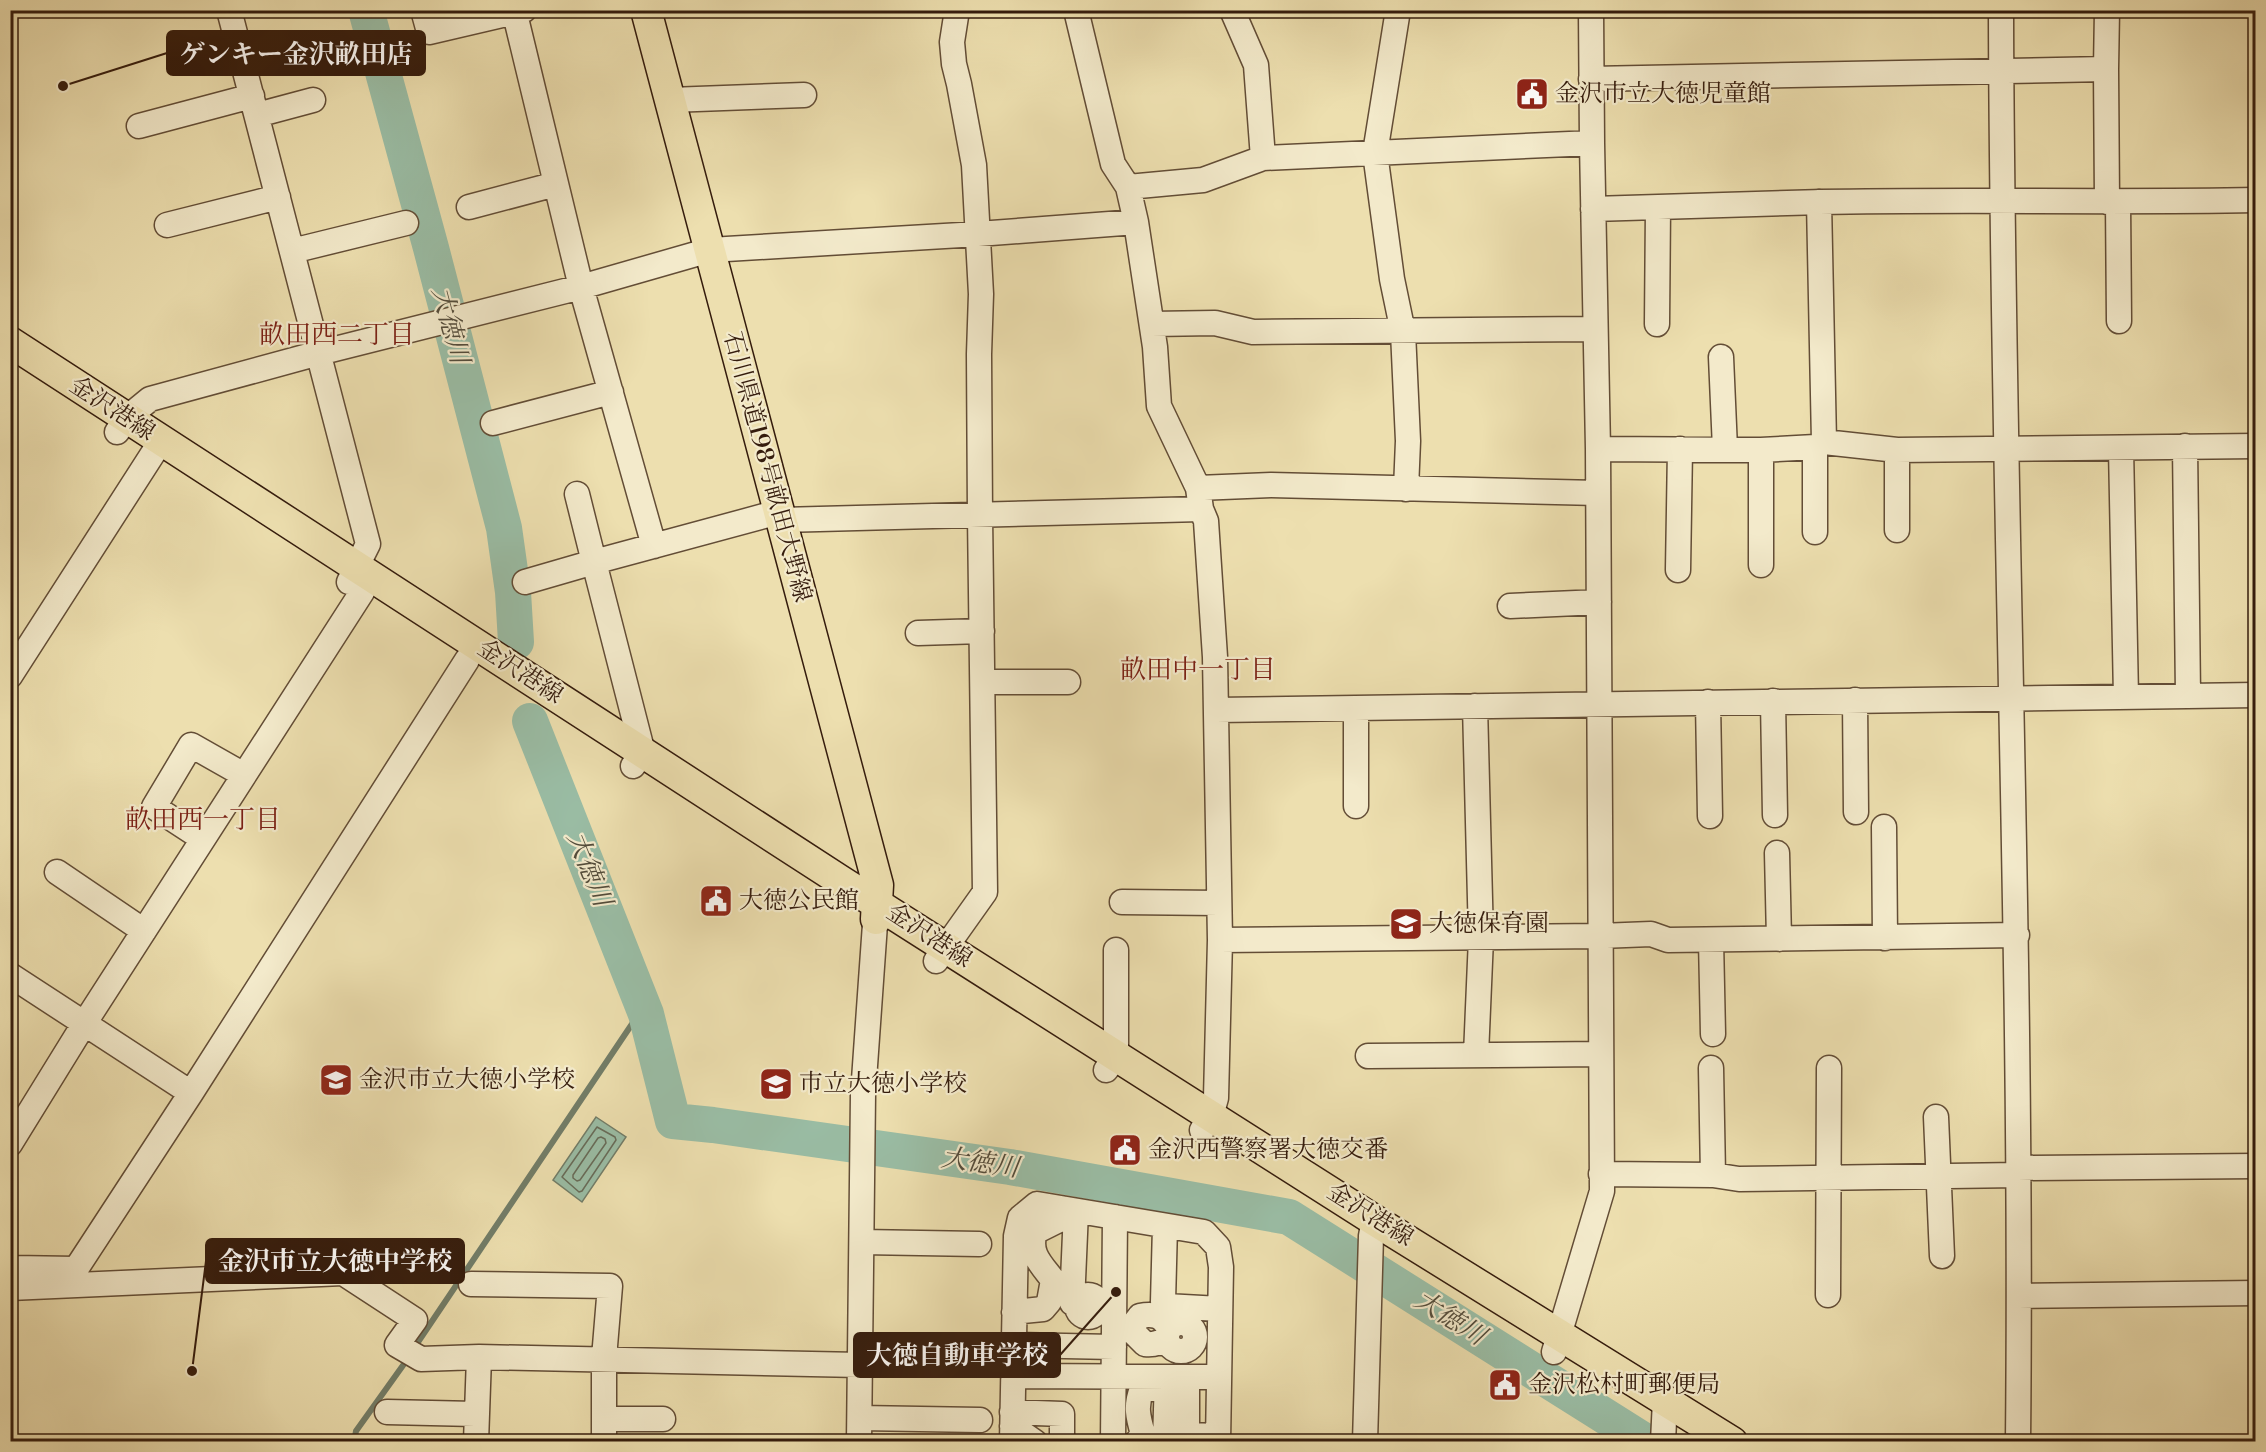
<svg xmlns="http://www.w3.org/2000/svg" width="2266" height="1452" font-family="'Libre Bodoni','Noto Serif JP',serif">
  <style>
    .water { fill: #9abda5; stroke: #727d68; stroke-width: 1.5 }
    .lines { fill: none; stroke-linecap: round; stroke-linejoin: round }
    .shore { stroke: #686c59; stroke-width: 1.5 }
    .stream { stroke: #727d68; stroke-width: 6 }
    .river { stroke: #9abda5; stroke-width: 36 }
    .minor-casing { stroke: #634d36; stroke-width: 27 }
    .major-casing { stroke: #351c0d; stroke-width: 33 }
    .minor { stroke: #f3eacb; stroke-width: 24 }
    .major { stroke: #eddfaf; stroke-width: 30 }
    .labels { text-anchor: middle; dominant-baseline: central; stroke-width: 4.5; stroke-linejoin: round; paint-order: stroke }
    .poi-label { font-size: 24px; fill: #351c0d; stroke: #f3eacb; text-anchor: start }
    .street-label { font-size: 24px; fill: #351c0d; stroke: #f3eacb }
    .water-label { font-size: 26px; font-style: italic; fill: #534c3b; stroke: #f3eacb }
    .neighbourhood-label { font-size: 26px; fill: #7a1f14; stroke: #f3eacb }
    .leader { fill: none; stroke: #351c0d; stroke-width: 2 }
    .callout-dot { fill: #351c0d; stroke: #f3eacb; stroke-width: 2 }
    .callout { fill: #351c0d; stroke: #351c0d; stroke-width: 2 }
    .callout-label { font-size: 26px; text-anchor: middle; font-weight: bold; fill: #fff }
  </style>
  <rect width="100%" height="100%" fill="#eddfaf"/>
  <filter id="stains"><feTurbulence type="fractalNoise" baseFrequency=".00333" numOctaves="4"/><feColorMatrix values="0 0 0 0 .2 0 0 0 0 .09 0 0 0 0 .02 0 0 0 .5 -.17"/></filter>
  <radialGradient id="worn" r=".72"><stop offset=".6" stop-color="#630" stop-opacity="0"/><stop offset="1" stop-color="#630" stop-opacity=".3"/></radialGradient>
  <!-- water -->
  <path class="water" d="M596,1117L626,1137L582,1202L553,1180Z"/>
  <g class="lines">
    <!-- shore -->
    <path class="shore" d="M597,1127L615,1137L616,1140L582,1191L579,1192L562,1177Z
      M601,1137L605,1139L606,1143L580,1180L577,1181L573,1178V1175L598,1138Z"/>
    <!-- stream -->
    <path class="stream" d="M414,1348L632,1024L646,1014
      M354,1442L356,1431L409,1357"/>
    <!-- river -->
    <path class="river" d="M366,10L431,248L504,528L513,592L516,642
      M530,721L646,1014L673,1121L713,1125L1010,1167L1289,1217L1646,1442"/>
    <defs>
      <path id="minor" d="M229,10L368,544L349,582
        M423,10L429,32L524,10
        M514,10L581,287L654,546
        M1076,10L1113,164L1128,187L1136,222L1155,347L1159,406L1198,488L1201,509L1206,521L1215,657L1220,940
        M1232,10L1256,65L1263,158
        M1398,10L1375,153L1392,279L1403,332L1408,441L1406,489
        M2001,10C2002,488 2023,964 2018,1442
        M2106,69L2107,10
        M1591,79L2106,69L2107,202
        M670,100L804,95
        M257,115L313,100
        M139,126L252,96
        M1128,187L1203,180L1263,158L1592,143
        M1819,202L1824,442
        M2118,202L2119,321
        M469,207L556,184
        M1593,209C1668,207 1744,204 1820,202C1965,199 2110,203 2256,200
        M167,225L278,197
        M292,251L406,223
        M1152,324L1215,323L1253,332L1595,329
        M1657,324L1658,207
        M1721,357L1725,449
        M493,423L611,392
        M117,432L128,417L150,399L319,353L581,287L710,250L978,234L1136,222
        M2185,446L2188,695
        M1815,447V532
        M2121,448L2126,697
        M1598,449L1761,450L1815,447L1824,442L1897,450L2256,446
        M1761,450V565
        M1198,488L1271,485L1598,493
        M781,520L1201,509
        M1897,530V450
        M1678,570L1680,449
        M525,582L594,562L577,494
        M1510,606L1599,602
        M918,633L982,631
        M10,676L161,441
        M983,682H1068
        M1855,700L1856,812
        M1773,701L1775,815
        M1708,702L1710,816
        M1475,706L1481,938L1476,1055
        M1356,708V806
        M1216,710L2256,695
        M633,766L643,753L594,562L779,512
        M1884,827L1885,938
        M203,839L154,807L191,745L244,775
        M1777,853L1779,939
        M57,872L144,931
        M1122,902L1219,903
        M1711,940L1713,1034
        M936,961L985,892L980,516L979,354L981,294L974,165L959,84L954,64L952,42L957,10
        M10,975L191,1093
        M1368,1056L1601,1054
        M1711,1068L1713,1175
        M1106,1070L1116,1056V950
        M1936,1117L1942,1256
        M1202,1130L1211,1116L1216,1098L1220,940L1600,936L1651,934L1668,940L2017,935
        M10,1144L84,1024L362,592
        M2018,1168L2256,1166
        M1601,1174L1713,1175L1739,1179L2018,1175
        M1076,1211L1072,1303H1078
        M1165,1226L1163,1302L1166,1306L1220,1309
        M862,1242L979,1244
        M10,1266L13,1268L76,1269L191,1093L467,660
        M471,1284L610,1286L604,1358V1442
        M10,1288L343,1273L415,1320L397,1345L421,1359L479,1357
        M1828,1295L1829,1068
        M1077 1306a11 11 0 1 1 22 0a11 11 0 1 1-22 0Z
        M2019,1296L2256,1293
        M1014,1312L1043,1309L1049,1302L1053,1280C1041,1264 1028,1253 1035,1232L1057,1221L1061,1208
        M1167 1337a14 14 0 1 1 28 0a14 14 0 1 1-28 0Z
        M1167,1338C1160,1343 1153,1345 1145,1344L1134,1333V1324L1140,1316C1154,1313 1163,1316 1169,1329
        M1014,1345L1114,1347
        M861,1346L958,1348
        M1554,1352L1602,1191L1598,449L1592,143L1591,10
        M1013,1376L1219,1377
        M387,1412L475,1414
        M1012,1412L1062,1414V1442
        M860,1418L980,1420
        M604,1419H663
        M1012,1426L1035,1442
        M476,1442L479,1357L860,1365
        M859,1442L863,1094L875,924
        M1012,1442L1016,1236L1020,1218L1037,1204L1204,1232L1218,1247L1221,1267L1218,1442
        M1113,1442L1115,1217
        M1137,1442L1143,1434C1138,1417 1135,1406 1142,1389L1187,1388V1435L1218,1436
        M1165,1442L1167,1377
        M1365,1442L1371,1236L1374,1220
        M1663,1442L1665,1400"/>
      <path id="major" d="M646,10L878,885L876,919
        M10,342L841,881L1374,1220L1732,1442"/>
    </defs>
    <!-- minor casing -->
    <use href="#minor" class="minor-casing"/>
    <!-- major casing -->
    <use href="#major" class="major-casing"/>
    <!-- minor -->
    <use href="#minor" class="minor"/>
    <!-- major -->
    <use href="#major" class="major"/>
  </g>
  <!-- icons -->
  <defs>
    <symbol id="civic-square" viewBox="-11 -11 22 22"><rect x="-9" y="-9" width="18" height="18" rx="4" fill="#8f2418" stroke="#f3eacb"/><path d="M-.6-6.5H3V-4.5H.6V-3L4-1V1h2V6H-6V1h2V-1L-.6-3ZM-1.2 2.5V6h2.4V2.5Z" fill="#fff"/></symbol>
    <symbol id="school-square" viewBox="-11 -11 22 22"><rect x="-9" y="-9" width="18" height="18" rx="4" fill="#8f2418" stroke="#f3eacb"/><path d="M0-5L7-2L0 1L-7-2ZM-4 1L0 2.5L4 1V4Q0 6-4 4Z" fill="#fff"/></symbol>
  </defs>
  <g fill-rule="evenodd">
    <use href="#civic-square" x="1513" y="75" width="38" height="38"/>
    <use href="#civic-square" x="697" y="882" width="38" height="38"/>
    <use href="#school-square" x="1387" y="905" width="38" height="38"/>
    <use href="#school-square" x="317" y="1061" width="38" height="38"/>
    <use href="#school-square" x="757" y="1065" width="38" height="38"/>
    <use href="#civic-square" x="1106" y="1131" width="38" height="38"/>
    <use href="#civic-square" x="1486" y="1366" width="38" height="38"/>
  </g>
  <g class="labels">
    <!-- poi labels -->
    <g class="poi-label">
      <text x="1555" y="94">金沢市立大徳児童館</text>
      <text x="739" y="901">大徳公民館</text>
      <text x="1429" y="924">大徳保育園</text>
      <text x="359" y="1080">金沢市立大徳小学校</text>
      <text x="799" y="1084">市立大徳小学校</text>
      <text x="1148" y="1150">金沢西警察署大徳交番</text>
      <text x="1528" y="1385">金沢松村町郵便局</text>
    </g>
    <!-- street labels -->
    <g class="street-label">
      <text transform="translate(112 409) rotate(33)">金沢港線</text>
      <text transform="translate(767 467) rotate(75)">石川県道198号畝田大野線</text>
      <text transform="translate(520 672) rotate(33)">金沢港線</text>
      <text transform="translate(929 936) rotate(33)">金沢港線</text>
      <text transform="translate(1370 1215) rotate(32)">金沢港線</text>
    </g>
    <!-- water labels -->
    <g class="water-label">
      <text transform="translate(450 325) rotate(75)">大徳川</text>
      <text transform="translate(589 869) rotate(68)">大徳川</text>
      <text transform="translate(980 1163) rotate(8)">大徳川</text>
      <text transform="translate(1450 1318) rotate(32)">大徳川</text>
    </g>
    <!-- neighbourhood labels -->
    <g class="neighbourhood-label">
      <text x="337" y="335">畝田西二丁目</text>
      <text x="1198" y="670">畝田中一丁目</text>
      <text x="203" y="820">畝田西一丁目</text>
    </g>
  </g>
  <!-- callouts -->
  <path class="leader" d="M63 86L167 53M192 1371L206 1261M1116 1292L1060 1355"/>
  <g class="callout-dot">
    <circle cx="63" cy="86" r="6"/>
    <circle cx="192" cy="1371" r="6"/>
    <circle cx="1116" cy="1292" r="6"/>
  </g>
  <g class="callout">
    <rect x="167" y="31" width="258" height="44" rx="6"/>
    <rect x="206" y="1239" width="258" height="44" rx="6"/>
    <rect x="854" y="1333" width="206" height="44" rx="6"/>
  </g>
  <g class="callout-label">
    <text x="296" y="63">ゲンキー金沢畝田店</text>
    <text x="335" y="1270">金沢市立大徳中学校</text>
    <text x="957" y="1364">大徳自動車学校</text>
  </g>
  <!-- margin -->
  <rect width="2266" height="1452" fill="none" stroke="#eddfaf" stroke-width="36"/>
  <rect x="12" y="12" width="2242" height="1428" fill="none" stroke="#351c0d" stroke-width="3"/>
  <rect x="18" y="18" width="2230" height="1416" fill="none" stroke="#351c0d" stroke-width="1.5"/>
  <rect width="100%" height="100%" filter="url(#stains)"/>
  <rect width="100%" height="100%" fill="url(#worn)"/>
</svg>
